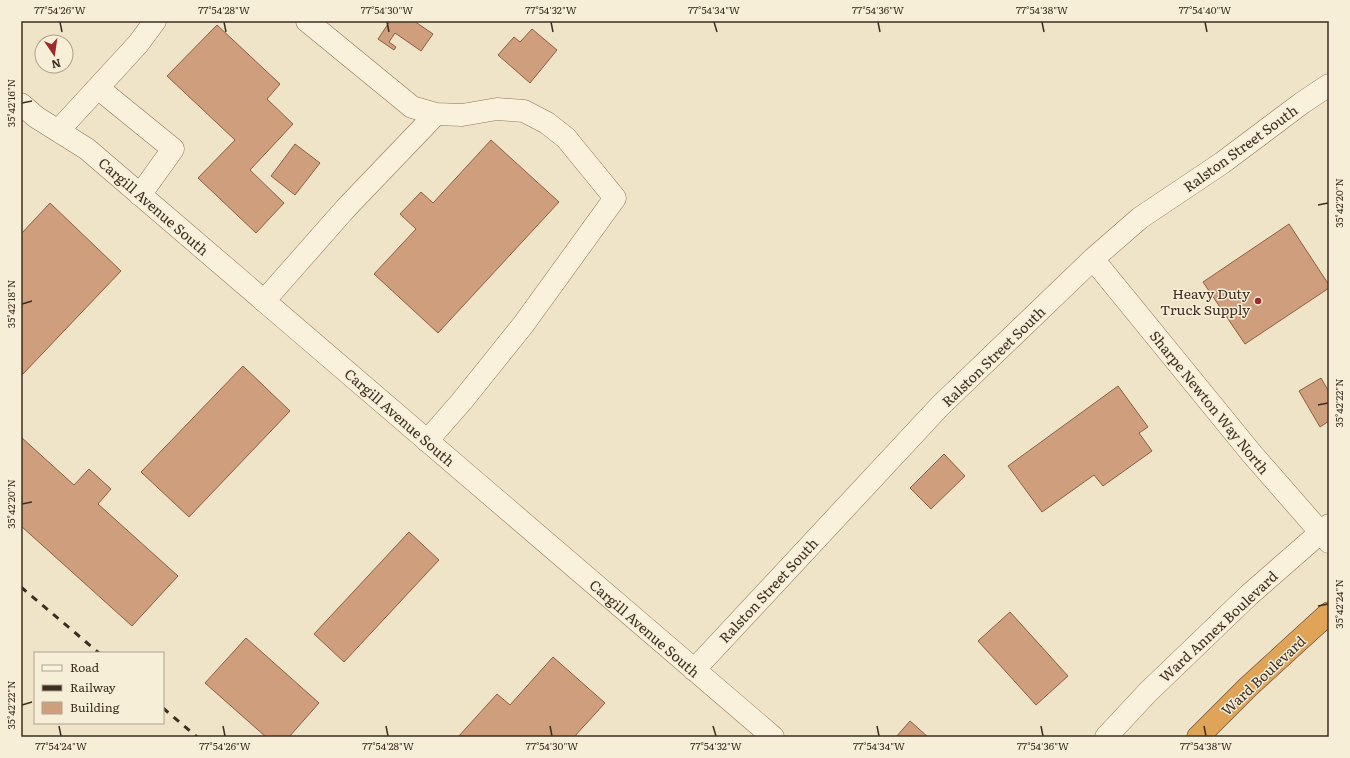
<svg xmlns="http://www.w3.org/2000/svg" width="1350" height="758" font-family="Literata,serif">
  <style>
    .building { fill: #cf9f7d; stroke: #8d5f41 }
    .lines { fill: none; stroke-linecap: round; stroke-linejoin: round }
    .minor-casing { stroke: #8d765c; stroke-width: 23 }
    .highway-casing { stroke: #5b4430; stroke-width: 23 }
    .minor { stroke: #faf1dc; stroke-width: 22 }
    .highway { stroke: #e0a458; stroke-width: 22 }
    .rail { stroke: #3d2e20; stroke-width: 3; stroke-dasharray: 7 7; stroke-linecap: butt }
    .ticks { fill: none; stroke: #3d2e20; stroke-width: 1.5 }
    .poi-dot { fill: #9e2a2b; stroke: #f7eed8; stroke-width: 1.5 }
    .labels { text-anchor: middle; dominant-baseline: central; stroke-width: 3; stroke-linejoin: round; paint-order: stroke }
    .street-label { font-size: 14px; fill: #3d2e20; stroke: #f7eed8 }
    .poi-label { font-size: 14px; fill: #3d2e20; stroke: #f7eed8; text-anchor: end }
    .neatline { fill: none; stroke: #3d2e20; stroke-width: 1.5 }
    .ticks-label { font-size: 10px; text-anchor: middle; fill: #3d2e20 }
  </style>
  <rect width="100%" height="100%" fill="#f0e4c8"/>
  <!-- building -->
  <path class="building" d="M390,21H414L433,34L421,51L395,33L389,42L396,47L394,50L378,39Z
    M217,25L280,84L267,99L293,124L250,170L284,203L256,233L198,178L235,140L167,76Z
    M532,29L557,50L530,83L498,55L514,37L520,42Z
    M491,140L559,202L438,333L374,274L416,229L400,214L421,192L433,203Z
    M295,144L320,163L295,195L271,176Z
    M50,203L121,271L22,375L21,234Z
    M1289,224L1329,285V288L1245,344L1203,282Z
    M243,366L290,411L189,517L141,472Z
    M1321,378L1329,392V421L1320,427L1299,391Z
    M1118,386L1148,427L1139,433L1152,451L1103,486L1094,475L1042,512L1008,466Z
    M21,437L74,485L89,469L111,489L98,504L178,576L132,626L21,526Z
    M944,454L965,476L931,509L910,488Z
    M409,532L439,560L344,662L314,634Z
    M1010,612L1068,676L1036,705L978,641Z
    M246,638L319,703L289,737H266L205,683Z
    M553,657L605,703L574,737H458L497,694L510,705Z
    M910,721L928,737H896Z"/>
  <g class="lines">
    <defs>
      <path id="minor" d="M307,21L412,107L436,114L462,115L497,109L524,111L547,123L566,138L615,198L523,325L462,401L427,441
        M98,88L173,149L140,195
        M21,104L36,117L87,149L773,737
        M58,131L138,44L155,21
        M1093,259L1252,454L1329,542
        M264,301L346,208L436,114
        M694,670L940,406L1093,259L1140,218L1222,163L1302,103L1329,85
        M1106,737L1148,692L1249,595L1329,525"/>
      <path id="highway" d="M1198,737L1248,687L1329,613"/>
    </defs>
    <!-- minor casing -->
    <use href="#minor" class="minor-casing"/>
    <!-- highway casing -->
    <use href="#highway" class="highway-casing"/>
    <!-- minor -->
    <use href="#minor" class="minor"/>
    <!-- highway -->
    <use href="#highway" class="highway"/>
    <!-- rail -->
    <path class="rail" d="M21,587L99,653
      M163,708L197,737"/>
  </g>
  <!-- ticks -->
  <path class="ticks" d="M60,22L62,32M224,22L226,32M387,22L389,32M551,22L553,32M714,22L717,32M878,22L880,32M1042,22L1044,32M1205,22L1207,32M22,103L32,101M1318,205L1328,203M22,304L32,301M1318,405L1328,403M22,504L32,502M1318,606L1328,604M22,705L32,702M59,726L61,736M223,726L225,736M386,726L388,736M550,726L552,736M713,726L716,736M877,726L879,736M1041,726L1043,736M1204,726L1206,736"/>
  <!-- markers -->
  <circle class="poi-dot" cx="1258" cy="301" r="4"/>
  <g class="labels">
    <!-- street labels -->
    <g class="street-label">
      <text transform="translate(1240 148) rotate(-36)">Ralston Street South</text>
      <text transform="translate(154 206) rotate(41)">Cargill Avenue South</text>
      <text transform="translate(993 356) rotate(-44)">Ralston Street South</text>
      <text transform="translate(1210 402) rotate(51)">Sharpe Newton Way North</text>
      <text transform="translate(400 417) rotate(41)">Cargill Avenue South</text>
      <text transform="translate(768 590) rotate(-47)">Ralston Street South</text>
      <text transform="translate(1218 626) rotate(-43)">Ward Annex Boulevard</text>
      <text transform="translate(645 628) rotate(41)">Cargill Avenue South</text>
      <text transform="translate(1263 675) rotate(-43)">Ward Boulevard</text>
    </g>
    <!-- poi labels -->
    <g class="poi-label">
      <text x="1250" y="293">Heavy Duty<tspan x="1250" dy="16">Truck Supply</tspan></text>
    </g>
  </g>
  <!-- border -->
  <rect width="1350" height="758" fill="none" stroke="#f7eed8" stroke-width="44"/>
  <!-- legend -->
  <rect x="34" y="652" width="130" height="72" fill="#f7eed8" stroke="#ada18e"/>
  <rect x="42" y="665" width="20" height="6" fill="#faf1dc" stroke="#ada18e"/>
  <text x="70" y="672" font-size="12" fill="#3d2e20">Road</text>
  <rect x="42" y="685" width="20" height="6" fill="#3d2e20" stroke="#ada18e"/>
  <text x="70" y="692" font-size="12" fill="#3d2e20">Railway</text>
  <rect x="42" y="702" width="20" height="12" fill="#cf9f7d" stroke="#ada18e"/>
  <text x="70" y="712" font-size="12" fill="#3d2e20">Building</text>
  <!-- north arrow -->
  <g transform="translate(54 54) rotate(167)"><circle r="19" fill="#f7eed8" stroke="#ada18e"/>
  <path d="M0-3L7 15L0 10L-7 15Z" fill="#9e2a2b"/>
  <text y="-6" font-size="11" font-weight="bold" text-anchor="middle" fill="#3d2e20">N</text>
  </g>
  <rect x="22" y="22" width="1306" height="714" class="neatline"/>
  <g class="ticks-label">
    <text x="60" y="14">77°54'26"W</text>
    <text x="224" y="14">77°54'28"W</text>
    <text x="387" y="14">77°54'30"W</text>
    <text x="551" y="14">77°54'32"W</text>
    <text x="714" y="14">77°54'34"W</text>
    <text x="878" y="14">77°54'36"W</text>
    <text x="1042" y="14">77°54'38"W</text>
    <text x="1205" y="14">77°54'40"W</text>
    <text transform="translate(11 103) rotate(-90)" y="4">35°42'16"N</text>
    <text transform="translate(1339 203) rotate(-90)" y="4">35°42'20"N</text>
    <text transform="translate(11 304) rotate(-90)" y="4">35°42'18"N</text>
    <text transform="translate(1339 403) rotate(-90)" y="4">35°42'22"N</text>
    <text transform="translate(11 504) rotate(-90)" y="4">35°42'20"N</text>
    <text transform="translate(1339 604) rotate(-90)" y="4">35°42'24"N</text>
    <text transform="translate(11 705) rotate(-90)" y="4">35°42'22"N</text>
    <text x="61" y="750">77°54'24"W</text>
    <text x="225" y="750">77°54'26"W</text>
    <text x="388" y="750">77°54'28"W</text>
    <text x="552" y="750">77°54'30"W</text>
    <text x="716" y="750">77°54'32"W</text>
    <text x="879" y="750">77°54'34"W</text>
    <text x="1043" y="750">77°54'36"W</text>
    <text x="1206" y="750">77°54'38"W</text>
  </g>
</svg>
